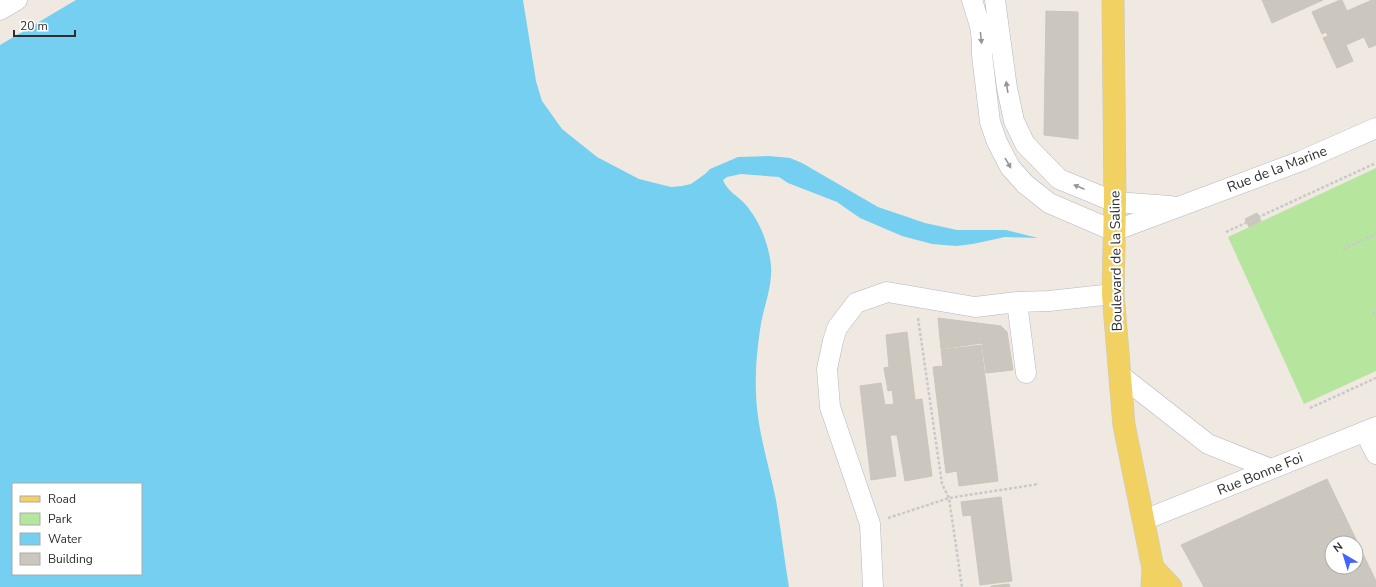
<svg xmlns="http://www.w3.org/2000/svg" width="1376" height="587" font-family="'Nunito Sans',sans-serif">
  <style>
    .green { fill: #b6e59e }
    .water { fill: #75cff0; fill-rule: evenodd }
    .pier { fill: #efe9e1 }
    .building { fill: #cbc7bf; stroke: #cbc5ba; fill-rule: evenodd }
    .lines { fill: none; stroke-linecap: round; stroke-linejoin: round }
    .minor-casing { stroke: #b4b7c1; stroke-width: 21 }
    .major-casing { stroke: #c9c9c9; stroke-width: 23 }
    .path { stroke: #c9c9c9; stroke-width: 2.5; stroke-dasharray: 3 2; stroke-linecap: butt }
    .minor { stroke: #fff; stroke-width: 20 }
    .major { stroke: #f2d163; stroke-width: 22 }
    .oneway { fill: #969696 }
    .labels { text-anchor: middle; dominant-baseline: central; stroke-width: 4; stroke-linejoin: round; paint-order: stroke }
    .street-label { font-size: 14px; fill: #2e2e2e; stroke: #fff }
  </style>
  <rect width="100%" height="100%" fill="#efe9e1"/>
  <!-- green -->
  <path class="green" d="M1376,168V371L1304,404L1228,237Z"/>
  <!-- water -->
  <path class="water" d="M0,0H523L536,81L542,101L562,129L597,157L639,179L671,187L682,186L691,184L705,174L710,169L738,157L769,156L790,158L802,163L878,207L925,223L957,230H1006L1038,238L1005,237L973,244L956,246L932,244L902,236L860,218L837,202L788,183L779,177L741,174L727,177L723,180C727,191 738,196 745,204C759,220 766,238 770,258C775,283 763,306 760,330C757,350 755,372 756,393C757,430 769,465 776,500C781,529 784,558 789,587H0ZM13,484H141V574H13Z"/>
  <!-- pier -->
  <path class="pier" d="M0,0H76L0,45Z"/>
  <!-- building -->
  <path class="building" d="M1262,0H1323L1272,23Z
    M1340,0H1342L1347,11L1372,0H1376V45L1369,48L1364,37L1346,45L1353,61L1337,68L1323,38L1328,36L1326,32L1322,34L1312,12Z
    M1046,11L1078,12V139L1044,135Z
    M1257,213L1261,221L1249,227L1245,219Z
    M938,318L1001,326L1007,332L1013,370L986,373L982,343L941,349Z
    M907,332L915,400L922,399L932,476L905,481L897,435H890L896,476L871,480L860,386L881,383L885,405L894,404L892,390L888,391L884,368L889,367L886,335Z
    M981,345L998,481L959,486L957,471L946,473L933,367L943,366L941,350Z
    M1327,479L1376,581V587H1204L1181,545ZM1332,543H1356V567H1332Z
    M1001,497L1012,581L980,585L971,515L963,516L961,502Z
    M1009,584L1010,587H991V586Z"/>
  <g class="lines">
    <defs>
      <path id="minor" d="M972,0L980,26L982,40V55L990,122L997,142L1010,167L1025,184L1049,203L1114,231L1301,161L1376,128
        M995,0L1007,88L1014,121L1025,144L1059,179L1115,202L1171,206
        M0,10L17,0
        M1017,302L1026,373
        M1120,375L1208,444L1271,469
        M1365,432L1376,454
        M1144,520L1376,427
        M873,587L870,524L830,407L827,369L833,341L837,328L856,303L887,292L975,307L1017,302L1049,301L1113,294"/>
      <path id="major" d="M1113,0L1115,202L1113,294L1124,425L1153,568L1152,587
        M1153,568L1171,587"/>
    </defs>
    <!-- minor casing -->
    <use href="#minor" class="minor-casing"/>
    <!-- major casing -->
    <use href="#major" class="major-casing"/>
    <!-- path -->
    <path class="path" d="M1226,232L1376,163
      M1343,249L1376,234
      M1372,314L1376,312
      M918,318L942,484L949,498L962,587
      M1310,408L1376,378
      M888,518L949,498L1039,484"/>
    <!-- minor -->
    <use href="#minor" class="minor"/>
    <!-- major -->
    <use href="#major" class="major"/>
  </g>
  <!-- one-way arrows -->
  <defs><path id="oneway-solid" d="M-6-.8H1V-3.2L6.5 0L1 3.2V.8H-6Z"/></defs>
  <g class="oneway">
    <use href="#oneway-solid" transform="translate(981 38) rotate(84)"/>
    <use href="#oneway-solid" transform="translate(1007 87) rotate(-99)"/>
    <use href="#oneway-solid" transform="translate(1008 163) rotate(60)"/>
    <use href="#oneway-solid" transform="translate(1079 187) rotate(-157)"/>
  </g>
  <g class="labels">
    <!-- street labels -->
    <g class="street-label">
      <text transform="translate(1277 169) rotate(-21)">Rue de la Marine</text>
      <text transform="translate(1116 261) rotate(-91)">Boulevard de la Saline</text>
      <text transform="translate(1260 474) rotate(-22)">Rue Bonne Foi</text>
    </g>
  </g>
  <!-- legend -->
  <rect x="12" y="483" width="130" height="92" fill="#ffffff" stroke="#ababab"/>
  <rect x="20" y="496" width="20" height="6" fill="#f2d163" stroke="#ababab"/>
  <text x="48" y="503" font-size="12" fill="#2e2e2e">Road</text>
  <rect x="20" y="513" width="20" height="12" fill="#b6e59e" stroke="#ababab"/>
  <text x="48" y="523" font-size="12" fill="#2e2e2e">Park</text>
  <rect x="20" y="533" width="20" height="12" fill="#75cff0" stroke="#ababab"/>
  <text x="48" y="543" font-size="12" fill="#2e2e2e">Water</text>
  <rect x="20" y="553" width="20" height="12" fill="#cbc7bf" stroke="#ababab"/>
  <text x="48" y="563" font-size="12" fill="#2e2e2e">Building</text>
  <!-- north arrow -->
  <g transform="translate(1344 555) rotate(322)"><circle r="19" fill="#ffffff" stroke="#ababab"/>
  <path d="M0-3L7 15L0 10L-7 15Z" fill="#4264fb"/>
  <text y="-6" font-size="11" font-weight="bold" text-anchor="middle" fill="#2e2e2e">N</text>
  </g>
  <!-- scale -->
  <path d="M14 30v6h61v-6" fill="none" stroke="#2e2e2e" stroke-width="2"/>
  <text x="20" y="30" font-size="12" fill="#2e2e2e" stroke="#ffffff" stroke-width="3" paint-order="stroke">20 m</text>
</svg>
